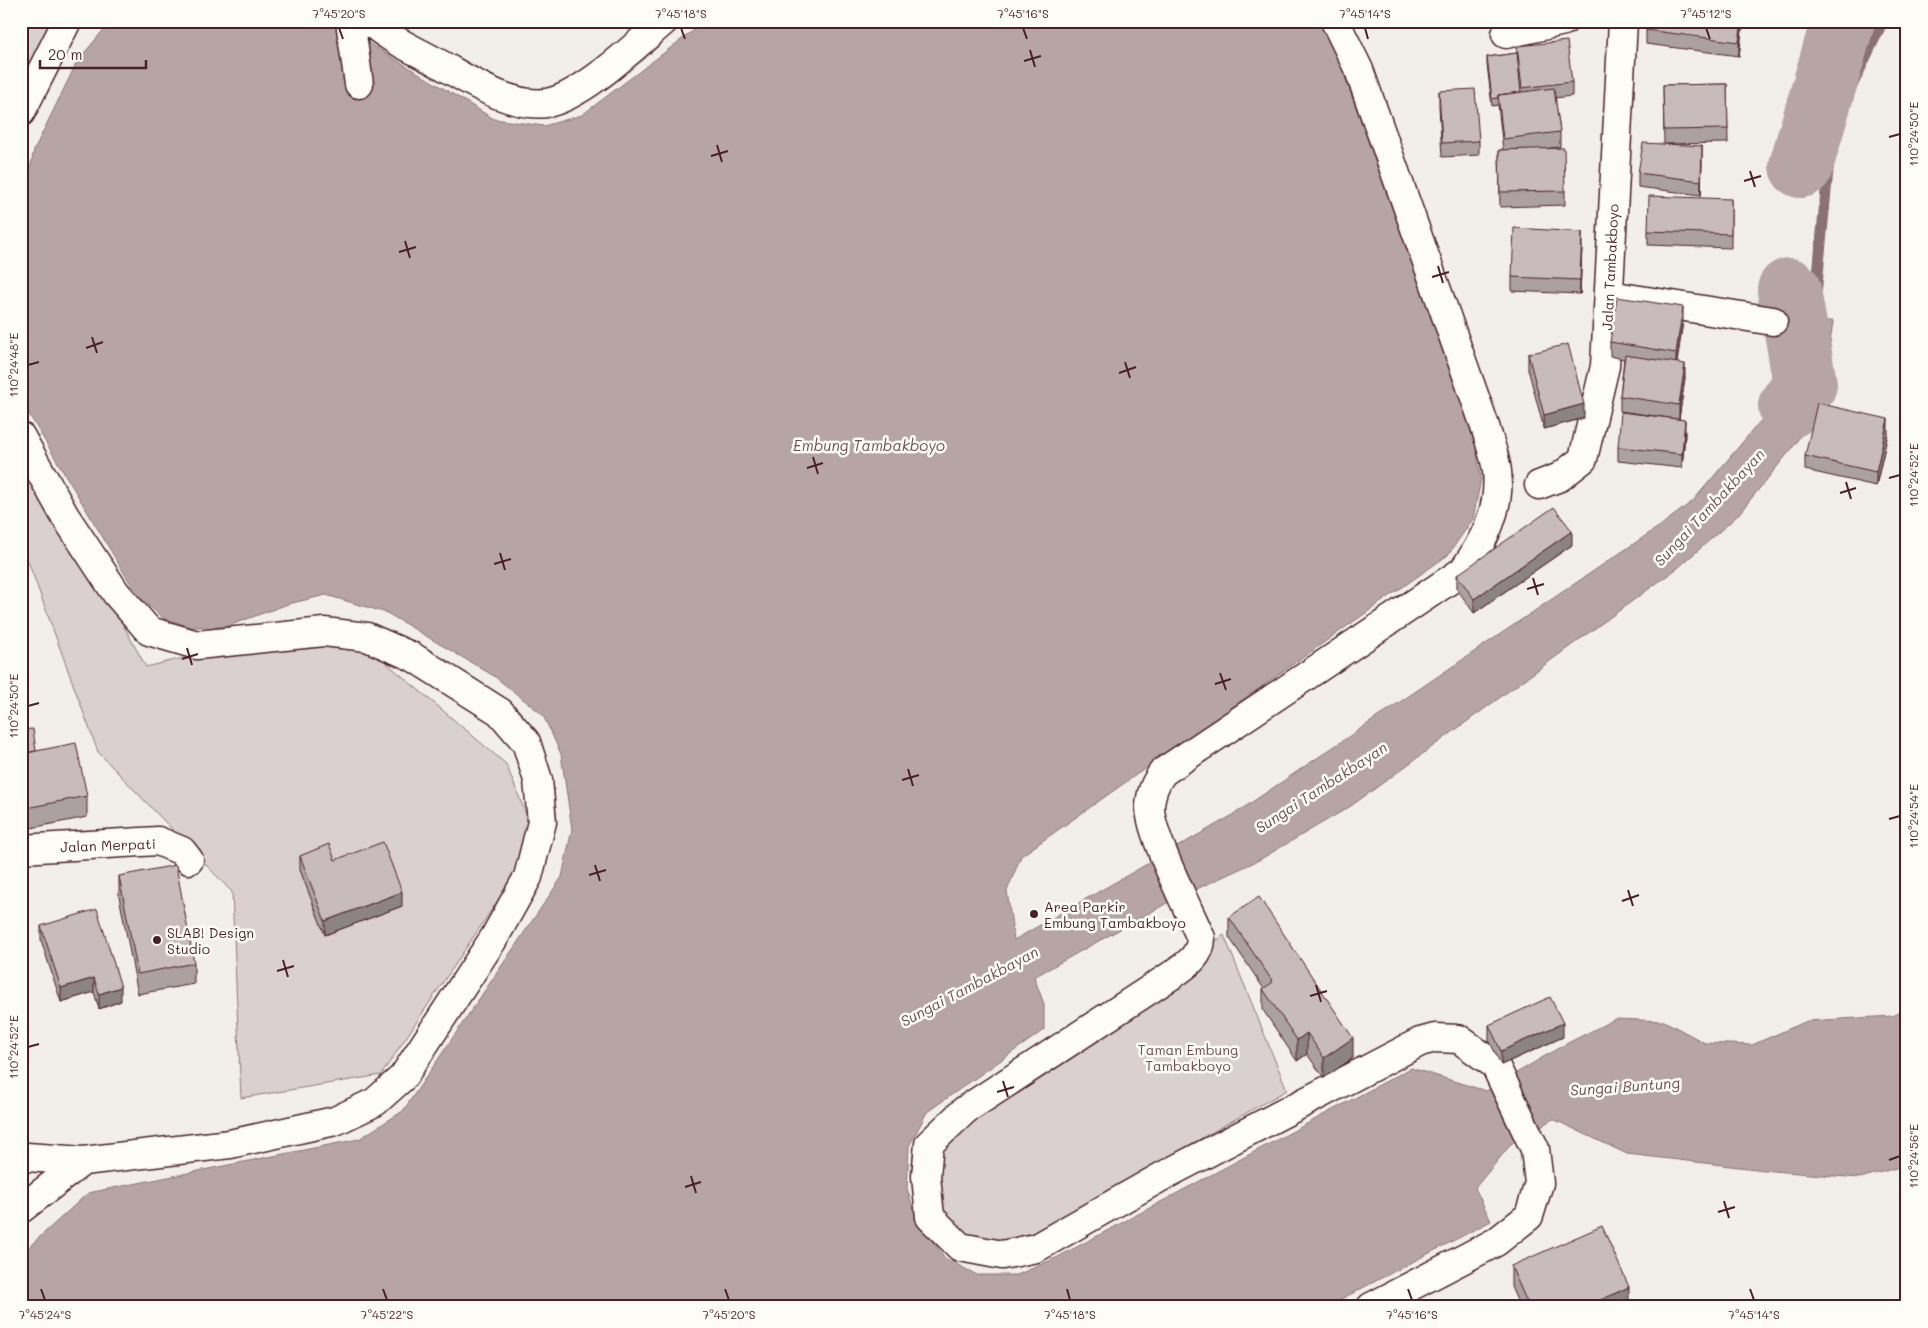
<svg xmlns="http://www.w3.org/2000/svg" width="1928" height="1328" font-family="Mali,sans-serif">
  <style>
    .green { fill: #d9d0cf; stroke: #92787d }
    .water { fill: #b7a5a6; stroke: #8b6f75 }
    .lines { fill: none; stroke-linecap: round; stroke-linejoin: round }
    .stream { stroke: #8b6f75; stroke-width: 11 }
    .river { stroke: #b7a5a6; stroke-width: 64 }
    .minor-casing { stroke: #4a1f2b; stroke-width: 31 }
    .minor { stroke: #fdfcf7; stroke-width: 28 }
    .wall { fill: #aca1a1; stroke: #4a1f2b }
    .shaded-wall { fill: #8c8383; stroke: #4a1f2b }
    .building { fill: #c8bbbb; stroke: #4a1f2b }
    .ticks { fill: none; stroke: #4a1f2b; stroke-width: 2 }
    .poi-dot { fill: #4a1f2b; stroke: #fdfcf7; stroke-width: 2 }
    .labels { text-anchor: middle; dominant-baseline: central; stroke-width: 5; stroke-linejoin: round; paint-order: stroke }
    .street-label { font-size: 14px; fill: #4a1f2b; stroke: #fdfcf7 }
    .poi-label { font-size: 14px; fill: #4a1f2b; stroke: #fdfcf7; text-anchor: start }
    .park-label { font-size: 14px; fill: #6e4b54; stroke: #fdfcf7 }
    .water-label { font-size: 15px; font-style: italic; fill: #704e56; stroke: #fdfcf7 }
    .neatline { fill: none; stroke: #4a1f2b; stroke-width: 2 }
    .ticks-label { font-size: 12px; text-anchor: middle; fill: #4a1f2b }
  </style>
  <rect width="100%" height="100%" fill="#f2efeb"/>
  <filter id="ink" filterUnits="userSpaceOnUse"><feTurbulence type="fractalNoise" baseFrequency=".02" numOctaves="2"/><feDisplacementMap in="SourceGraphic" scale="10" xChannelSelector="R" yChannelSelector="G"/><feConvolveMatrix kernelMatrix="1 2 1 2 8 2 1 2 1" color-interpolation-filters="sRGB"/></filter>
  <g filter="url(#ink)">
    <!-- green -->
    <path class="green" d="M21,21H53L21,105Z
      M21,428L26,446L146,667L337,621L506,764L537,842L381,1075L241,1098L232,892L98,752L21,542Z
      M1224,935L1287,1090L1035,1232L1004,1241L977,1240L954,1228L939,1204V1142Z"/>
    <!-- water -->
    <path class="water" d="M114,21H332L494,119L544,126L582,115L706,21H1325L1474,436L1481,479L1473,519L1448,555L1021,856L1007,891L1014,940L1233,815L1660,526L1693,501L1784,393L1778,322L1833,321L1822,402L1793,447L1737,516L1679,567L1351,806L1259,860L1169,902L1034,977L1044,1004V1030L927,1112L909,1146L907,1189L917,1220L945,1258L977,1275H1017L1058,1257L1411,1068L1486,1091L1562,1046L1615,1019L1664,1021L1705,1043L1752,1045L1807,1021L1893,1016L1907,1008V1165L1860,1178L1773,1171L1627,1154L1553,1119L1512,1143L1475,1188L1491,1221L1326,1307H21V1254L88,1193L359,1139L403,1111L562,877L572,829L561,754L543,715L494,676L387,613L326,595L288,604L225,627H191L163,618L138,596L30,416L21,389V213L34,150L77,62L105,28Z"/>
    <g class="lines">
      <!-- stream -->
      <path class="stream" d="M1812,337L1832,128L1883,21"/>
      <!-- river -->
      <path class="river" d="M1801,166L1843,21
        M1789,290L1805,384L1790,406"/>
      <defs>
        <path id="minor" d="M350,21L359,84
          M369,21C391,41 422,53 447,68C475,84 512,107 546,103C581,98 637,44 664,21
          M1335,21L1359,70L1485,426C1489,441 1495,456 1497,471C1501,509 1484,541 1463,571L1163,772C1155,783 1151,792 1150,806C1149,833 1189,910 1201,938C1201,955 1188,964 1175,973L965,1110L929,1144L926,1176L930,1217L960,1247L1002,1255L1036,1248L1161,1177L1420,1042L1435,1038L1459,1039L1495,1065L1535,1149L1539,1183L1529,1216L1496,1242L1371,1307
          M1506,34L1564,21
          M21,112L67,21
          M1609,295L1773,321
          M21,437L65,516L116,593L149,631L197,645L324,632L367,637L413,657L500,712L526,742L538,780L542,822L528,877L494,938L403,1077L375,1102L335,1121L230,1144L83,1161L27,1157L21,1159
          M1539,485L1560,477L1583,459L1605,366L1623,21
          M21,849L158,841L182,851L189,860
          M21,1209L83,1161"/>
      </defs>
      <!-- minor casing -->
      <use href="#minor" class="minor-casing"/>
      <!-- minor -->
      <use href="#minor" class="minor"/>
    </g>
    <!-- wall -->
    <path class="wall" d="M21,21H48V22L21,26Z
      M1647,21H1743L1739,56L1646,44V30Z
      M1517,46L1572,82V96L1555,98L1560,132V147L1542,149L1565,191V205L1500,207L1499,150H1503L1498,105L1492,106L1487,64V57L1517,53Z
      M1727,84L1728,143L1666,144L1702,161L1701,195L1638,187V173L1664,144L1663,85Z
      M1439,91L1479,141V155L1442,157L1439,106Z
      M1731,199V248L1648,245V231Z
      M1582,246L1580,294L1512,291V277Z
      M1683,321L1677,363L1685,378L1679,419L1685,434L1682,468L1618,461V447L1677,419L1620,411V396L1624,359L1610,356V342Z
      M1528,354L1584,418L1544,429L1528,369Z
      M1888,433L1876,486L1805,470V456Z
      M1572,545L1474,613L1457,589V575Z
      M21,730L36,751L87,796V817L21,830Z
      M300,856L335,860L402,906L325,935L300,870Z
      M119,876L194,963V984L138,994L119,896Z
      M21,901L27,930V944L21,945Z
      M1229,917L1353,1058L1324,1078L1307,1054L1297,1061L1263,1010V989H1264L1229,937Z
      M41,926L121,1001L99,1009L94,992L61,1002L41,940Z
      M1489,1025L1563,1037L1501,1065L1489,1040Z
      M1511,1266L1629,1307H1520L1511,1287Z"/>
    <!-- shaded-wall -->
    <path class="shaded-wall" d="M1742,21H1743L1739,56V42Z
      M1702,146V161L1701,195V181Z
      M1582,232V246L1580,294V280Z
      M1683,307V321L1676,367V353Z
      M1685,364V378L1679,419V405Z
      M1584,404V418L1544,429V415Z
      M1888,419V433L1876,486V472Z
      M1685,420V434L1682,468V454Z
      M1572,531V545L1474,613V599Z
      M402,892V906L325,935V921Z
      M94,978V992L61,1002V988Z
      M121,987V1001L99,1009V994Z
      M1563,1023V1037L1501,1065V1051Z
      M1307,1033V1054L1297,1061V1040Z
      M1353,1038V1058L1324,1078V1058Z
      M1629,1287V1307H1585Z"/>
    <!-- building -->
    <path class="building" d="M1647,21H1742L1739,42L1646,30Z
      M1567,41L1572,82L1522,88L1517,46Z
      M1517,53L1521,92L1498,95V98L1492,99L1487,57Z
      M1727,84L1728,129L1664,130L1663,85Z
      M1554,88L1560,132L1503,139L1498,95Z
      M1475,89L1479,141L1442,143L1439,91Z
      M1643,143L1702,146L1701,181L1638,173Z
      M1564,148L1565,191L1500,192L1499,150Z
      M1649,196L1731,199V234L1648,231Z
      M1514,228L1582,232L1580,280L1512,277Z
      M1617,297L1683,307L1676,353L1610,342Z
      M1568,344L1584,404L1544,415L1528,354Z
      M1625,355L1685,364L1679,405L1620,396Z
      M1817,403L1888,419L1876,472L1805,456Z
      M1621,412L1685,420L1682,454L1618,447Z
      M1554,507L1572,531L1474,599L1457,575Z
      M33,729L36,751L21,754V730Z
      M76,743L87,796L21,809V754Z
      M383,842L402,892L325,921L300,856L329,844L335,860Z
      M176,865L194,963L138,974L119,876Z
      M1259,897L1353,1038L1324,1058L1307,1033L1297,1040L1263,989L1273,982L1229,917Z
      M21,901L27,930L21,931Z
      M97,909L121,987L99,994L94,978L61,988L41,926Z
      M1550,997L1563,1023L1501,1051L1489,1025Z
      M1602,1226L1629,1287L1585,1307H1529L1511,1266Z"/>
  </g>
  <!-- ticks -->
  <path class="ticks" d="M339,28L343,39M681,28L685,39M1023,28L1027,39M1365,28L1368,39M1706,28L1710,39M1030,50L1035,67M1024,61L1041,56M1889,137L1900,134M717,145L722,162M711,156L728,151M1750,171L1755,187M1744,181L1761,176M405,241L410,258M399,252L416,247M1438,266L1443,283M1432,277L1449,272M92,337L97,353M86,348L103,342M1125,362L1130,378M28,365L39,362M1119,373L1136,367M813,457L818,474M807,468L823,463M1889,478L1900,475M1846,482L1851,499M1840,493L1856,488M500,553L505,570M494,564L511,559M1533,578L1538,595M1527,589L1544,584M187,648L192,665M182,659L198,654M1220,673L1226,690M1215,684L1231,679M28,706L39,703M908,769L913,786M902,780L919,775M1889,819L1900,816M595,865L600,881M589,875L606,870M1628,890L1633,906M1622,901L1639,895M283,960L288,977M277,971L294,966M1316,985L1321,1002M1310,996L1327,991M28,1047L39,1044M1003,1081L1008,1097M997,1092L1014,1087M1889,1160L1900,1156M691,1176L696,1193M685,1187L701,1182M1724,1201L1729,1218M1718,1212L1735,1207M41,1289L45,1300M383,1289L387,1300M725,1289L729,1300M1067,1289L1070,1300M1408,1289L1412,1300M1750,1289L1754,1300"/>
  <!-- markers -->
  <g class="poi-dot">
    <circle cx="1034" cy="914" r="5"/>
    <circle cx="157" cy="940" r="5"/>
  </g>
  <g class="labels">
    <!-- street labels -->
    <g class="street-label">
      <text transform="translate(1610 267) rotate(-87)">Jalan Tambakboyo</text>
      <text transform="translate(108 845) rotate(-2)">Jalan Merpati</text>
    </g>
    <!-- poi labels -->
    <g class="poi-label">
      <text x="1044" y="906">Area Parkir<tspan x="1044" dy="16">Embung Tambakboyo</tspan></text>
      <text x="167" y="932">SLAB! Design<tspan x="167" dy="16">Studio</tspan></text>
    </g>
    <!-- park labels -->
    <g class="park-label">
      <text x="1188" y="1049">Taman Embung<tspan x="1188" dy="16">Tambakboyo</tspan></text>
    </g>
    <!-- water labels -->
    <g class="water-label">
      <text x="869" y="445">Embung Tambakboyo</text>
      <text transform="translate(1709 507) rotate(-47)">Sungai Tambakbayan</text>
      <text transform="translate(1321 787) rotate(-33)">Sungai Tambakbayan</text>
      <text transform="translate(969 986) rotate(-28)">Sungai Tambakbayan</text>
      <text transform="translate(1625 1086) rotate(-4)">Sungai Buntung</text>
    </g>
  </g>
  <!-- margin -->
  <rect width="1928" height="1328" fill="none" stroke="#fdfcf7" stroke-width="55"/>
  <!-- scale -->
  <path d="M40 60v8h106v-8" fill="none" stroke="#4a1f2b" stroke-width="2.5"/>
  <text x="48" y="60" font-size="15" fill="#4a1f2b" stroke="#fdfcf7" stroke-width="4" paint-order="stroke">20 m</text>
  <rect x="28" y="28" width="1872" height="1272" class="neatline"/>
  <g class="ticks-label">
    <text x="339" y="18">7°45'20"S</text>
    <text x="681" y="18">7°45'18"S</text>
    <text x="1023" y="18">7°45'16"S</text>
    <text x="1365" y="18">7°45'14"S</text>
    <text x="1706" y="18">7°45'12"S</text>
    <text transform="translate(1914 134) rotate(-90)" y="4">110°24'50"E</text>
    <text transform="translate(14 365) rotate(-90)" y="4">110°24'48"E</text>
    <text transform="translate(1914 475) rotate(-90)" y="4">110°24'52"E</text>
    <text transform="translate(14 706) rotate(-90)" y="4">110°24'50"E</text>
    <text transform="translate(1914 816) rotate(-90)" y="4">110°24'54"E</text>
    <text transform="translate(14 1047) rotate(-90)" y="4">110°24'52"E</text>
    <text transform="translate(1914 1156) rotate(-90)" y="4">110°24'56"E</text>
    <text x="45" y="1319">7°45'24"S</text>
    <text x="387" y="1319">7°45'22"S</text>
    <text x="729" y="1319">7°45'20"S</text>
    <text x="1070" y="1319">7°45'18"S</text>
    <text x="1412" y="1319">7°45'16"S</text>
    <text x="1754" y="1319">7°45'14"S</text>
  </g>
</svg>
